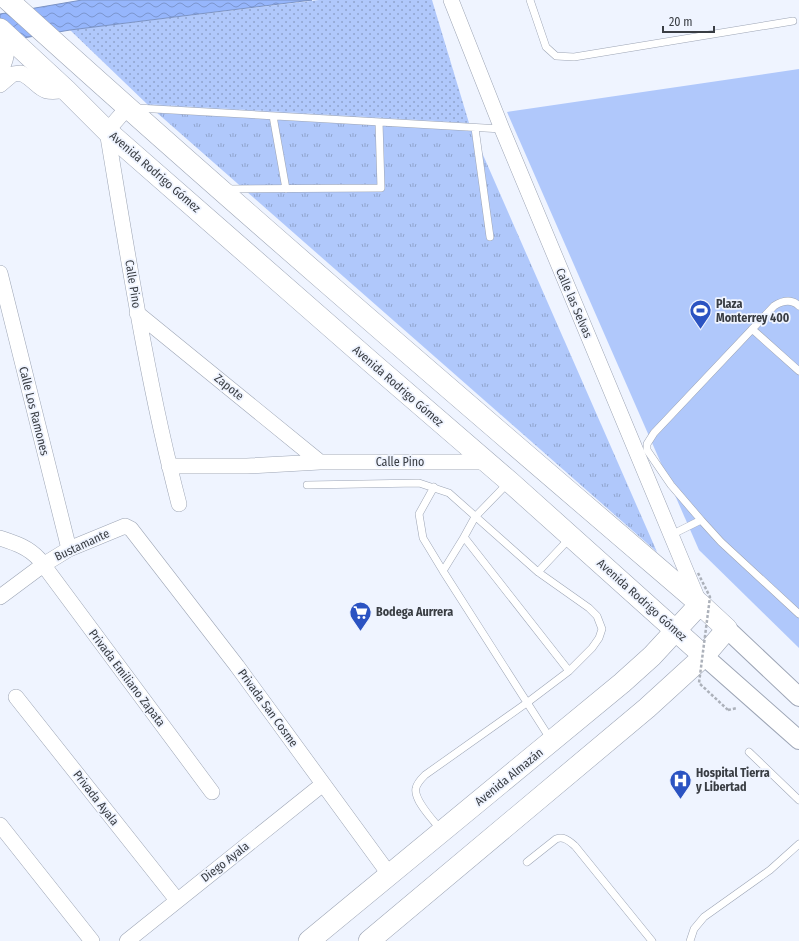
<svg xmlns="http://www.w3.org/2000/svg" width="799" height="941" font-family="'Fira Sans Condensed',sans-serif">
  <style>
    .grass { fill: url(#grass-tufts) }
    .park { fill: url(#park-dots) }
    .pitch { fill: #b0c8fb }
    .water { fill: url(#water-waves); stroke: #7a92c4 }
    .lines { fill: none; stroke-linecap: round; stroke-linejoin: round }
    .service-casing { stroke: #9da5b5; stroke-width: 8 }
    .minor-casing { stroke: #9da5b5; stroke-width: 16 }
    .tertiary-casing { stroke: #9da5b5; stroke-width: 20 }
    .secondary-casing { stroke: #9da5b5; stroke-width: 22 }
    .path { stroke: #acb1ba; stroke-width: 2.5; stroke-dasharray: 3 2; stroke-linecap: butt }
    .service { stroke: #fff; stroke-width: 7 }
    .minor { stroke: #fff; stroke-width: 15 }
    .tertiary { stroke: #fff; stroke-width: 18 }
    .secondary { stroke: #fff; stroke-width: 21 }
    .path-bridge { stroke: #acb1ba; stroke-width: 2.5; stroke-dasharray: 3 2; stroke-linecap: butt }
    .labels { text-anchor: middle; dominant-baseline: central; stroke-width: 3.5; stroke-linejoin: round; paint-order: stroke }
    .street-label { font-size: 12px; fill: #393d43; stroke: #eff4ff }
    .poi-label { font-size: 12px; font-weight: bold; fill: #393d43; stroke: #eff4ff; text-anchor: start }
  </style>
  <defs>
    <pattern id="grass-tufts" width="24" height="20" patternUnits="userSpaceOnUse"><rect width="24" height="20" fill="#b0c8fb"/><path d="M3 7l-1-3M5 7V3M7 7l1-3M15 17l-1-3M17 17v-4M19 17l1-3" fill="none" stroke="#90a4cd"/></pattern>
    <pattern id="park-dots" width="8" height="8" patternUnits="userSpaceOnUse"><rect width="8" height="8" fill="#b0c8fb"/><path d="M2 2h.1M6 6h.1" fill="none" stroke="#90a4cd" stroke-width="1.8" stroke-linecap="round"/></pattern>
    <pattern id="water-waves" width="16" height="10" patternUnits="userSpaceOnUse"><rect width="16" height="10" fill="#96b6fc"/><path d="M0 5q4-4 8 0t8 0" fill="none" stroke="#7b95ce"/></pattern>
  </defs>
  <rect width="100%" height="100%" fill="#eff4ff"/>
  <!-- grass -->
  <path class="grass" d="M147,104L469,123L657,552Z"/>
  <!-- park -->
  <path class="park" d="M319,0H432L469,123L147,104L70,30Z"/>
  <!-- pitch -->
  <path class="pitch" d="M799,69V648L699,550L507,112Z"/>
  <!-- water -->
  <path class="water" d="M82,0H312L70,30L0,42V14Z"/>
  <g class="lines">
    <defs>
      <path id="service" d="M530,0L546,47L556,56L574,57L793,21
        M137,108L502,129
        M273,116L286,189
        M475,128L490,237
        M228,189L381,188L379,122
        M752,329L799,371
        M508,483L475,517L464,537L569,671
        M307,485L419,483L449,493L538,572L589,608L597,616L602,629L599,638L592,648L569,671L528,702L425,775C421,779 417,783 416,788C413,800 434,821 441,830
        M434,487L419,514L423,538L443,571
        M701,520L671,485L647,450V444L654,433L774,306C782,301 791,298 799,306
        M671,535L701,520L721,542L799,614
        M464,537L443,571L551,740
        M538,572L569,539
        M749,752L799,800
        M527,862L556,839C564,836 569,841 575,846L652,941
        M690,941L694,929L704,917L770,870L799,844"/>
      <path id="minor" d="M451,0L502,129L699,602
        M0,70C8,60 7,48 7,35
        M0,85L13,74L21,73C42,84 37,96 66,90
        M127,108L107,131C128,256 147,382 179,504
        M0,273L69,549
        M137,313L320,462
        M169,466H247L320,462H487
        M0,538C15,543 28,547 39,559L212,792
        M0,597L43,565L69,549L125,526L131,529L237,666L389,874
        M16,697L177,900
        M0,825L92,941
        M127,941L323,784"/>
      <path id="tertiary" d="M727,629L799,697
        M704,656L799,740"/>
      <path id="secondary" d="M8,0C235,206 468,405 700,604L727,629L704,656L647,708L369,941
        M0,29L66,90L107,131L372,363L510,482L704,656
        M309,941L622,683L652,656L700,604"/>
    </defs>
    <!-- service casing -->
    <use href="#service" class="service-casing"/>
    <!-- minor casing -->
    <use href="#minor" class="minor-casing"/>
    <!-- tertiary casing -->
    <use href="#tertiary" class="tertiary-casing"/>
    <!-- secondary casing -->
    <use href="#secondary" class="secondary-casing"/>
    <!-- path -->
    <path class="path" d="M728,710L737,708"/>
    <!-- service -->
    <use href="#service" class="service"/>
    <!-- minor -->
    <use href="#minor" class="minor"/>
    <!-- tertiary -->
    <use href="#tertiary" class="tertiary"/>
    <!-- secondary -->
    <use href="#secondary" class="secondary"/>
    <!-- path-bridge -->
    <path class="path-bridge" d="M698,573L710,597L699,683L728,710"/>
  </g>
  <!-- icons -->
  <defs>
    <symbol id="stadium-pin" viewBox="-11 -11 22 30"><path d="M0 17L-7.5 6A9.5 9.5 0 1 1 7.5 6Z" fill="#2b53c2" stroke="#eff4ff"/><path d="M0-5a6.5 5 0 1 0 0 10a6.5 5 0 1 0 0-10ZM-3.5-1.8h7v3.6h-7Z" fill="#fff"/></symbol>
    <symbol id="supermarket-pin" viewBox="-11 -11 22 30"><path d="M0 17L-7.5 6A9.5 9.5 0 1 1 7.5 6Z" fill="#2b53c2" stroke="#eff4ff"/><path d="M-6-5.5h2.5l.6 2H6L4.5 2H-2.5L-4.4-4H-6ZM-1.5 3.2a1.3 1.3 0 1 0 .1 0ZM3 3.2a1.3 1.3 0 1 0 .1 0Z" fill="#fff"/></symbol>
    <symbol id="hospital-pin" viewBox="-11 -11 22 30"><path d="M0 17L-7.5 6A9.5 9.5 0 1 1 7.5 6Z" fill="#2b53c2" stroke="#eff4ff"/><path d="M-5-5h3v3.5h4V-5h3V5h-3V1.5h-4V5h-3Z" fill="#fff"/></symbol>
  </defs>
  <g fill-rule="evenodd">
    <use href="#stadium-pin" x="688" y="298" width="25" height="34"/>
    <use href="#supermarket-pin" x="348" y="600" width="25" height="34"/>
    <use href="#hospital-pin" x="668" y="768" width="25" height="34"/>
  </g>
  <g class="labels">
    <!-- street labels -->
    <g class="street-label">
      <text transform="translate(155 172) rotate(41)">Avenida Rodrigo Gómez</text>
      <text transform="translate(133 284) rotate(81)">Calle Pino</text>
      <text transform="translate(574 303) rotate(67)">Calle las Selvas</text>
      <text transform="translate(398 386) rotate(41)">Avenida Rodrigo Gómez</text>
      <text transform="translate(229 387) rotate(39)">Zapote</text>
      <text transform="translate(34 411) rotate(76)">Calle Los Ramones</text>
      <text x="400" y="462">Calle Pino</text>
      <text transform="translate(82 545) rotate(-25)">Bustamante</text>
      <text transform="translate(642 600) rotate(42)">Avenida Rodrigo Gómez</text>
      <text transform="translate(127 678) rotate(53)">Privada Emiliano Zapata</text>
      <text transform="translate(268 708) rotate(54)">Privada San Cosme</text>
      <text transform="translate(509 777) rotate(-39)">Avenida Almazán</text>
      <text transform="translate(96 798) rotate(52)">Privada Ayala</text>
      <text transform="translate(225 862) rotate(-38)">Diego Ayala</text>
    </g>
    <!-- poi labels -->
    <g class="poi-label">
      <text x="716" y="304">Plaza<tspan x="716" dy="14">Monterrey 400</tspan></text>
      <text x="376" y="612">Bodega Aurrera</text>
      <text x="696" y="773">Hospital Tierra<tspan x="696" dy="14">y Libertad</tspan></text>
    </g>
  </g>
  <!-- scale -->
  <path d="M663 26v6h51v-6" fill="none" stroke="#393d43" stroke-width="2"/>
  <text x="669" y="26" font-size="12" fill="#393d43" stroke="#eff4ff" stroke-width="3" paint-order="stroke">20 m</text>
</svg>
